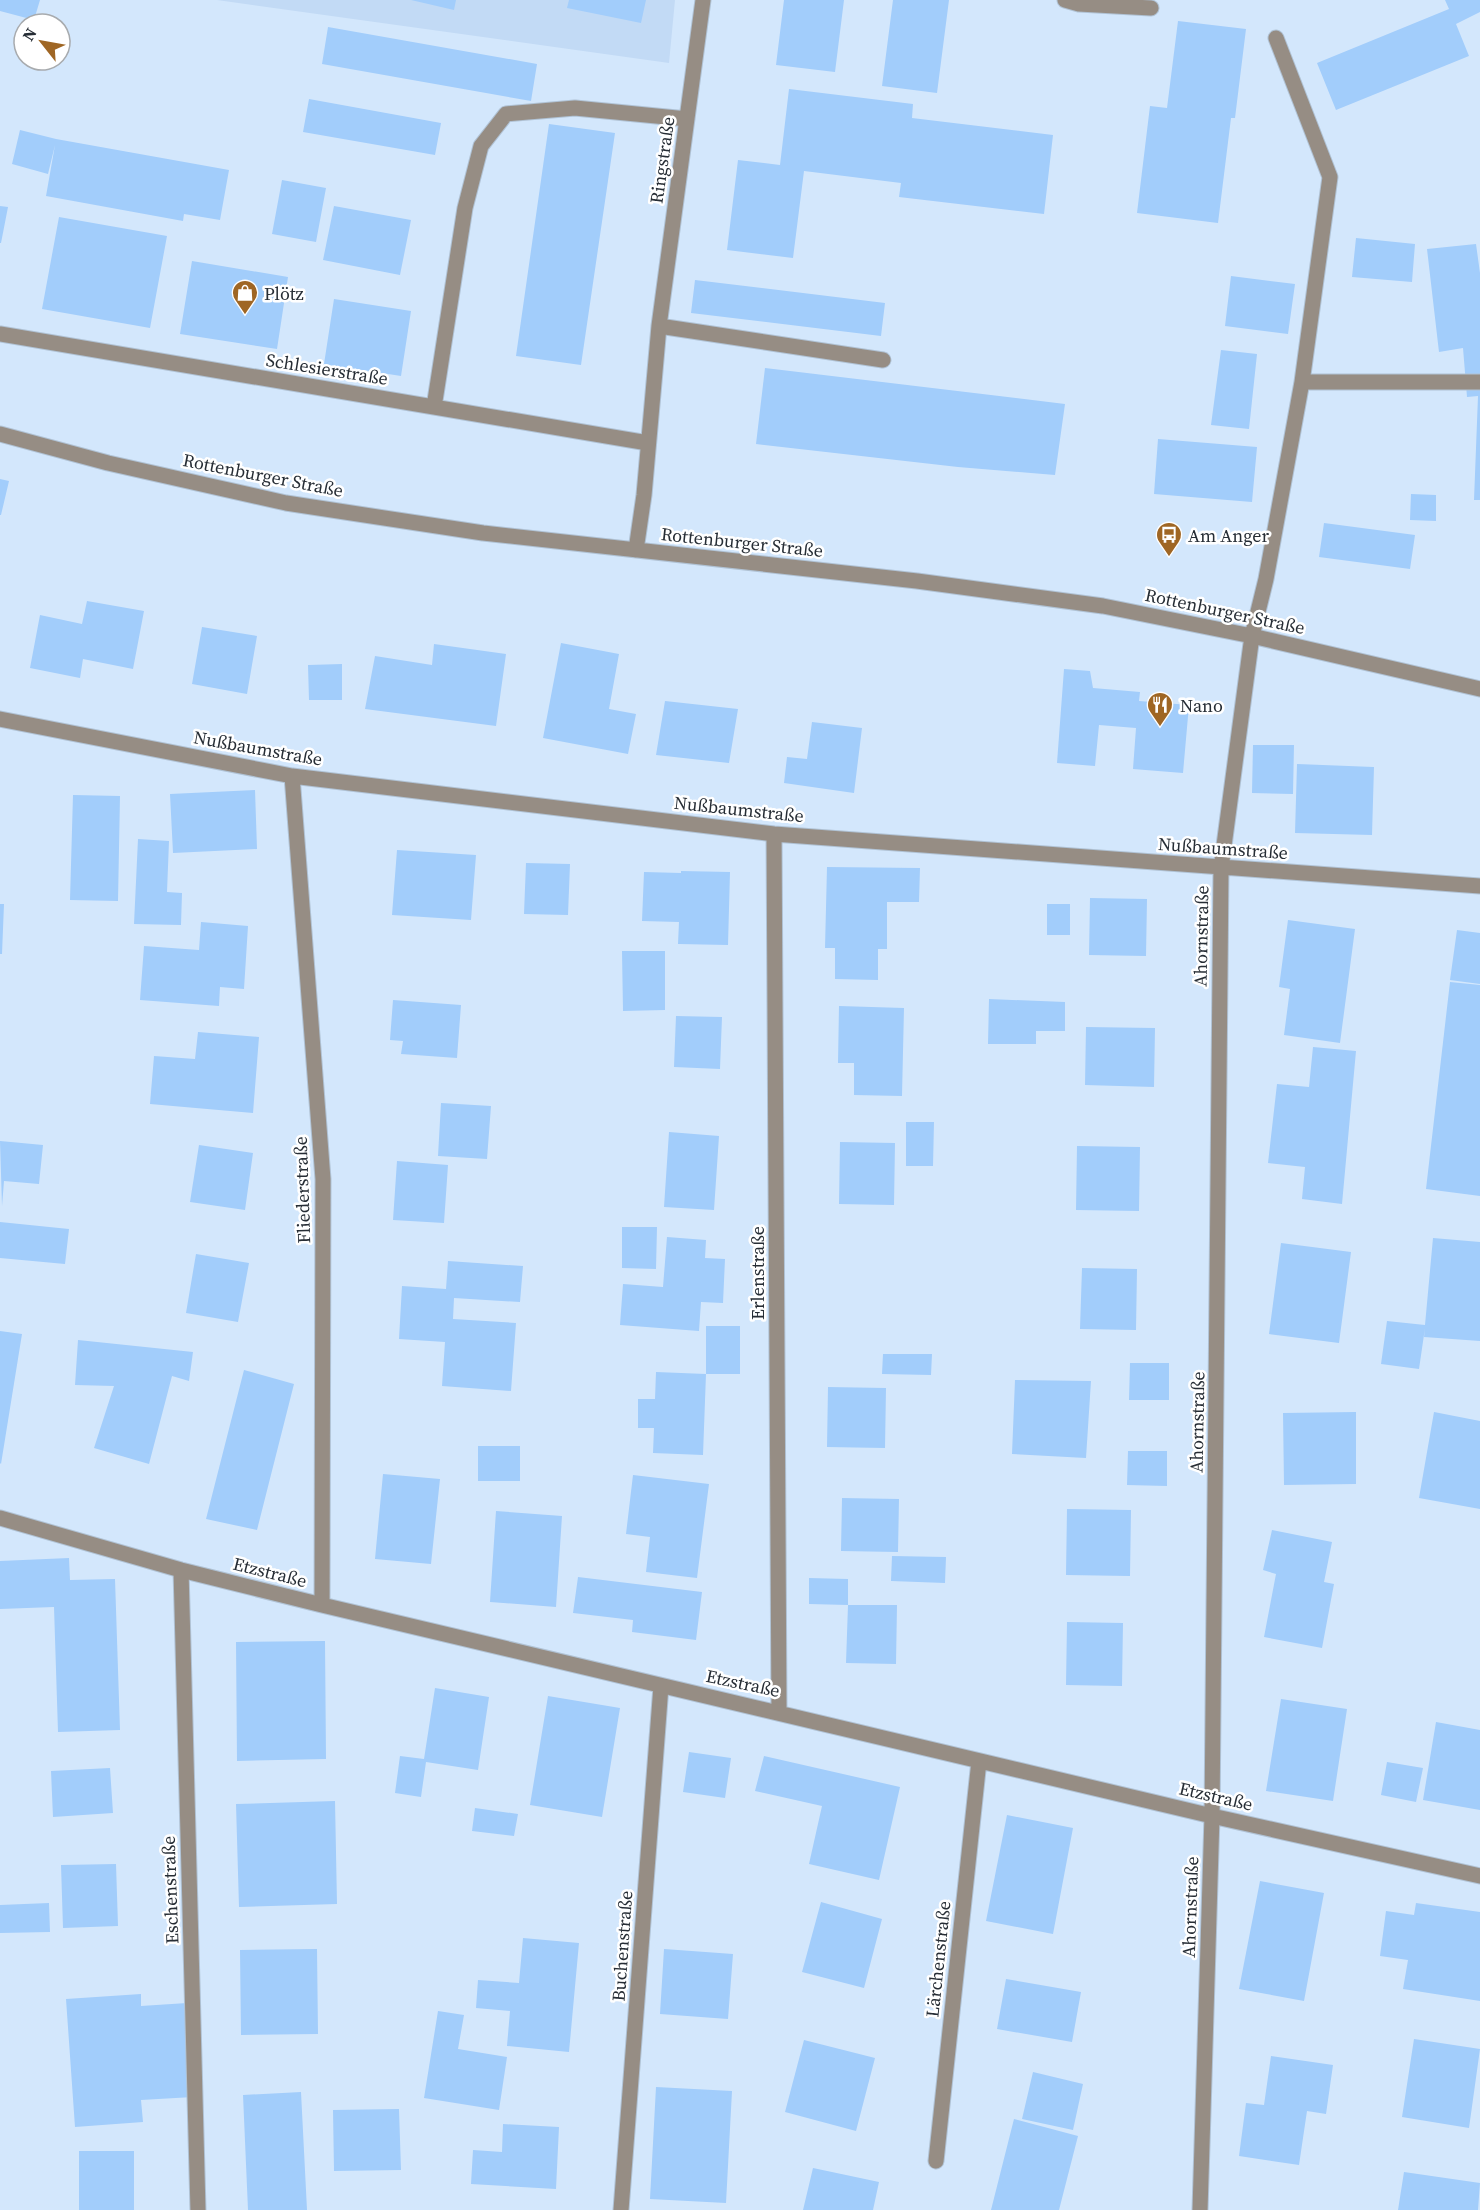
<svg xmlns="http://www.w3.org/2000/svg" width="1480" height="2210" font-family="'Source Serif 4',serif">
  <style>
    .built { fill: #c2daf5 }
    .building { fill: #a2cdfb }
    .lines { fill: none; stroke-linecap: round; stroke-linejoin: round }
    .minor-casing { stroke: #b0c2d4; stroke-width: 17 }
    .minor { stroke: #968d84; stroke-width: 15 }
    .labels { text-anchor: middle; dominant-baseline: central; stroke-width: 5; stroke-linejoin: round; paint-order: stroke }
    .street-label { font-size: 18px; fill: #262d35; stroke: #fff }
    .poi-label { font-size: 18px; fill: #262d35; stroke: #fff; text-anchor: start }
  </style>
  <rect width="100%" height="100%" fill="#d3e7fc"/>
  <!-- built -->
  <path class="built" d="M217,0H675L669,63Z"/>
  <!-- building -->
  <path class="building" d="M0,0H40L34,20L0,11Z
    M411,0H456L454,10Z
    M569,0H646L641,23L567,8Z
    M784,0H844L835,72L776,65Z
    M893,0H949L937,93L882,86Z
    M1445,0H1480V12L1456,24L1469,56L1336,110L1317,63L1449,9Z
    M1178,21L1246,29L1235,118H1231L1218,223L1137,213L1150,106L1167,108Z
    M328,27L537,64L531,101L322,64Z
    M789,89L913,104L912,118L1053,135L1044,214L899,197L901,183L804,171L793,258L727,250L738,160L780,165Z
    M309,99L441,123L435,155L303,132Z
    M549,124L615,133L581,365L516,356Z
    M20,130L56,139L229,170L220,220L184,214L183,221L46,196L55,145L48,174L12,164Z
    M282,180L326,188L316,242L272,234Z
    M0,206L8,207L1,243H0Z
    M334,206L411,220L400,275L323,260Z
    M59,217L167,236L150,328L42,309Z
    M1356,238L1415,244L1412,282L1352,277Z
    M1476,244L1480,273V500H1474L1478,396L1467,397L1463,348L1439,352L1427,249Z
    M192,261L288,277L277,349L180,334Z
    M1231,276L1295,284L1288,334L1225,326Z
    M695,280L885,303L881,336L691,313Z
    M334,299L411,311L401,376L324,364Z
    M1221,350L1257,354L1249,429L1211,425Z
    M765,368L1065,404L1055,475L958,467L756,444Z
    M1158,439L1257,447L1252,502L1154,494Z
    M0,479L9,481L1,515H0Z
    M1411,494L1436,495V521L1410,520Z
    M1324,523L1415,535L1410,569L1319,557Z
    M87,601L144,611L133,669L83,659L80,678L30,668L40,615L82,624Z
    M202,627L257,636L247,694L192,684Z
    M561,643L619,654L609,709L636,714L628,754L543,738Z
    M434,644L506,654L496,726L365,709L375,656L432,665Z
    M342,664V700H309L308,665Z
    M1064,669L1090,671L1093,688L1140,692L1139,701L1189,705L1183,773L1133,769L1136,728L1099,725L1095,766L1057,763Z
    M665,701L738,709L729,763L656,755Z
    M812,722L862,728L854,793L784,783L787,757L807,759Z
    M1253,745H1294L1293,794L1252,793Z
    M1297,764L1374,767L1372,835L1295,833Z
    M255,790L257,849L173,853L170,794Z
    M73,795L120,796L118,901L70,900Z
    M138,839L169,841L167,892L182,893L181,925L134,924Z
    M397,850L476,855L471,920L392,915Z
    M526,863L570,864L568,915L524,914Z
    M827,867L920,868L919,902H887V949H878V980L835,979V948H825Z
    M681,871L730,872L728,945L678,944L679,922L642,921L644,872L681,873Z
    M1090,898L1147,899L1146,956L1089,955Z
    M0,904H4L2,954H0Z
    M1047,904H1070V935H1047Z
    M1288,920L1355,929L1340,1043L1284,1035L1290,989L1279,987Z
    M201,922L248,926L244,989L220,987L219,1006L140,1000L144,946L199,950Z
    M1457,930L1480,933V984L1450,980Z
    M622,951H665V1010L623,1011Z
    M1450,982L1480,985V1196L1426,1189Z
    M989,999L1065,1002V1031H1036V1044H988Z
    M393,1000L461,1005L457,1058L401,1054L403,1041L390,1040Z
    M839,1006L904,1008L902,1096L854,1095V1063H838Z
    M676,1016L722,1017L720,1069L674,1067Z
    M1086,1027L1155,1028L1154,1087L1085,1085Z
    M198,1032L259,1037L253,1113L150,1104L154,1056L195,1059Z
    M1313,1047L1356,1051L1342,1204L1302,1199L1305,1167L1268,1163L1277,1084L1309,1087Z
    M441,1103L491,1106L487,1159L438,1156Z
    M906,1122H934L933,1166H906Z
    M669,1132L719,1136L714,1210L664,1207Z
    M0,1141L43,1145L39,1184L4,1181L2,1206Z
    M840,1142L895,1143L894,1205L839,1204Z
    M199,1145L253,1153L245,1210L190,1202Z
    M1077,1146L1140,1147L1139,1211L1076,1210Z
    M397,1161L448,1165L444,1223L393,1220Z
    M0,1222L69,1229L65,1264L0,1258Z
    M622,1227H657L656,1269L622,1268Z
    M667,1237L706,1240L705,1258L725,1259L723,1303L701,1302L699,1331L620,1325L623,1284L663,1287Z
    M1433,1238L1480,1242V1341L1424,1337L1425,1328L1419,1369L1381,1364L1387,1321L1425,1325Z
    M1281,1243L1351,1252L1339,1343L1269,1334Z
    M196,1254L249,1263L238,1322L186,1313Z
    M448,1261L523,1266L520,1302L454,1298L453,1319L516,1323L511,1391L442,1386L445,1342L399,1339L402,1286L446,1289Z
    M1082,1268L1137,1269L1136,1330L1080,1329Z
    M706,1326H740V1374H706L703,1455L653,1453L654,1428H638V1399H655L656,1372L706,1374Z
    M0,1331L22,1334L1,1464L0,1463Z
    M78,1340L193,1352L189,1381L172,1376L149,1464L94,1448L114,1386L75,1385Z
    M883,1354H932L931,1375L882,1374Z
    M1130,1363H1169V1400H1129Z
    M244,1370L294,1384L257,1530L206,1519Z
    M1015,1380L1091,1381L1086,1458L1012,1454Z
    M828,1387L886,1388L885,1448L827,1447Z
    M1356,1412V1484L1284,1485L1283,1413Z
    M1434,1412L1480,1421V1509L1419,1498Z
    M478,1446H520V1481H478Z
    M1128,1451H1167V1486L1127,1485Z
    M383,1474L440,1479L431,1564L375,1559Z
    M633,1475L709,1484L697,1578L646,1572L650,1537L626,1534Z
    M842,1498L899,1499L898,1552L841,1551Z
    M1067,1509L1131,1510L1130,1576L1066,1575Z
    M496,1511L562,1516L556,1607L490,1602Z
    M1272,1530L1332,1542L1324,1582L1334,1584L1322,1648L1264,1637L1276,1574L1263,1570Z
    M892,1556L946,1557L945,1583L891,1581Z
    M69,1558L70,1580L115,1579L120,1730L58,1732L54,1607L0,1609V1561Z
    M578,1577L702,1592L696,1640L632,1632L633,1620L573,1613Z
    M809,1578L848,1579V1605L809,1604Z
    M848,1605H897L896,1664L846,1663Z
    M1067,1622L1123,1623L1122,1686L1066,1685Z
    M325,1641L326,1759L237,1761L236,1642Z
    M435,1688L489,1697L478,1770L426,1762L421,1797L395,1793L400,1756L424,1759Z
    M548,1696L620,1708L602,1817L530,1805Z
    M1281,1699L1347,1709L1333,1801L1266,1791Z
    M1436,1722L1480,1730V1810L1423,1800Z
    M689,1752L731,1758L725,1798L683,1792Z
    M764,1756L900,1787L879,1880L809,1864L822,1806L755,1791Z
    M1387,1762L1423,1768L1416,1802L1381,1795Z
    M110,1768L113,1813L53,1817L51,1771Z
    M335,1801L337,1904L239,1907L236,1804Z
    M475,1808L518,1814L514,1836L472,1831Z
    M1007,1815L1073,1828L1053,1934L986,1921Z
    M116,1864L118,1926L63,1928L61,1865Z
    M1260,1881L1324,1893L1304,2001L1239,1989Z
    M821,1902L882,1919L864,1988L802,1972Z
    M49,1903L50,1932L0,1933V1905Z
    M1416,1903L1480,1912V2001L1403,1989L1408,1960L1380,1956L1386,1911L1414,1915Z
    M523,1938L579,1943L569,2052L507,2046L510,2011L476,2008L478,1980L519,1983Z
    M317,1949L318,2034L241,2035L240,1950Z
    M664,1949L733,1954L728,2019L660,2014Z
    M1006,1979L1081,1992L1072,2042L997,2029Z
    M141,1994V2006L187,2003L193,2097L141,2100L143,2122L75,2127L66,1999Z
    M438,2011L464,2015L458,2049L507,2057L499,2110L424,2098Z
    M1414,2039L1480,2049L1469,2128L1402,2117Z
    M804,2040L875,2058L856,2131L785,2112Z
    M1271,2056L1333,2065L1326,2114L1307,2111L1299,2165L1239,2156L1246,2103L1264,2105Z
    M1033,2072L1083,2084L1073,2130L1022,2119Z
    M656,2087L732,2091L726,2203L650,2199Z
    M301,2092L307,2210H248L243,2095Z
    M399,2109L401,2170L334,2171L333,2110Z
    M1014,2119L1078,2136L1059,2210H991Z
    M503,2124L559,2127L556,2189L471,2184L473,2150L502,2152Z
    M79,2151H134V2210H79Z
    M813,2168L879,2182L873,2210H803Z
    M1404,2172L1480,2183L1478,2210H1398Z"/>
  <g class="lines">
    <defs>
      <path id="minor" d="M1065,0L1079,4L1151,8
        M1276,38L1330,177L1302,382
        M659,326L883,360
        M0,334L648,443
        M434,407L465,208L481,146L506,114L575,108L687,119
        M0,434L108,463L286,503L483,533L917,581L1103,606L1252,636L1480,689
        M636,550L644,495L659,326L703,0
        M0,719L292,776L774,834L1480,886
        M292,776L323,1179L322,1605
        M774,834L779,1711
        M0,1518L181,1570L322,1605L1212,1816L1480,1876
        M181,1570L198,2210
        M936,2161L979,1761
        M621,2210L661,1686
        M1200,2210L1212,1816L1221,868L1252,636L1266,579L1302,382H1480"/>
    </defs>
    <!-- minor casing -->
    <use href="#minor" class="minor-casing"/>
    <!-- minor -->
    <use href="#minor" class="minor"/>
  </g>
  <!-- icons -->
  <defs>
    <symbol id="shop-pin" viewBox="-11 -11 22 30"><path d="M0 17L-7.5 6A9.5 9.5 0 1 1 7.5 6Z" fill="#9f6624" stroke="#fff"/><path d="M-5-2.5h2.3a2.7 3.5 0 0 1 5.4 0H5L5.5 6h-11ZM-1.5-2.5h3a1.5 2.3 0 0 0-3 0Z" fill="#fff"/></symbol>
    <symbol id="bus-pin" viewBox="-11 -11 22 30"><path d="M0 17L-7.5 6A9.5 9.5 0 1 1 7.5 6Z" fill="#9f6624" stroke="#fff"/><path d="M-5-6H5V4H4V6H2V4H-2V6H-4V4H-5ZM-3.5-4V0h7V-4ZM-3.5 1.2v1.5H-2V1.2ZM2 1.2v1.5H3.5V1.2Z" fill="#fff"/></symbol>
    <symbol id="restaurant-pin" viewBox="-11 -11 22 30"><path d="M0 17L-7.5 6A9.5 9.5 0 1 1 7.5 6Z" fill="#9f6624" stroke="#fff"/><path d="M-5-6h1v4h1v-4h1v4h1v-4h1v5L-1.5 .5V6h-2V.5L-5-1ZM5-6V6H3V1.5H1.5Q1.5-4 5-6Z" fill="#fff"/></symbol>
  </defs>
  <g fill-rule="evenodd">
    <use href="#shop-pin" x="230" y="278" width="30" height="40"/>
    <use href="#bus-pin" x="1154" y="520" width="30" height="40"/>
    <use href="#restaurant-pin" x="1145" y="690" width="30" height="40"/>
  </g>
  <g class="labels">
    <!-- street labels -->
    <g class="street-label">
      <text transform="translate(662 160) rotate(-82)">Ringstraße</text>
      <text transform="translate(327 369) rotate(9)">Schlesierstraße</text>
      <text transform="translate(263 475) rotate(11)">Rottenburger Straße</text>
      <text transform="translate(742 542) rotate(6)">Rottenburger Straße</text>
      <text transform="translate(1225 611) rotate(12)">Rottenburger Straße</text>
      <text transform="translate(258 748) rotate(10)">Nußbaumstraße</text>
      <text transform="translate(739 809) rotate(6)">Nußbaumstraße</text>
      <text transform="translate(1223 848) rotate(4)">Nußbaumstraße</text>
      <text transform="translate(1201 936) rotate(-89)">Ahornstraße</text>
      <text transform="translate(302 1190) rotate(-92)">Fliederstraße</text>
      <text transform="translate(757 1273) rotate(-90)">Erlenstraße</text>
      <text transform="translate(1197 1422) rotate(-89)">Ahornstraße</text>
      <text transform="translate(270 1572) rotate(14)">Etzstraße</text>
      <text transform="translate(743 1683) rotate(12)">Etzstraße</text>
      <text transform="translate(1216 1796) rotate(13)">Etzstraße</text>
      <text transform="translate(170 1890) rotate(-92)">Eschenstraße</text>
      <text transform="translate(1190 1907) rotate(-88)">Ahornstraße</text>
      <text transform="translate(622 1946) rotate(-86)">Buchenstraße</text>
      <text transform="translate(938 1959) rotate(-84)">Lärchenstraße</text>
    </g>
    <!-- poi labels -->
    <g class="poi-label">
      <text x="264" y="293">Plötz</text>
      <text x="1188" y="535">Am Anger</text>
      <text x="1180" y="705">Nano</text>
    </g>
  </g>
  <!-- north arrow -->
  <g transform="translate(42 42) rotate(301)"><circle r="28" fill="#ffffff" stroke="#a8abae" stroke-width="1.5"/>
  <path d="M0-4.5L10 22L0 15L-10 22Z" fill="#9f6624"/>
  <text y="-9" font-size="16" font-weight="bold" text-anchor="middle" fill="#262d35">N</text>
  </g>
</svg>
